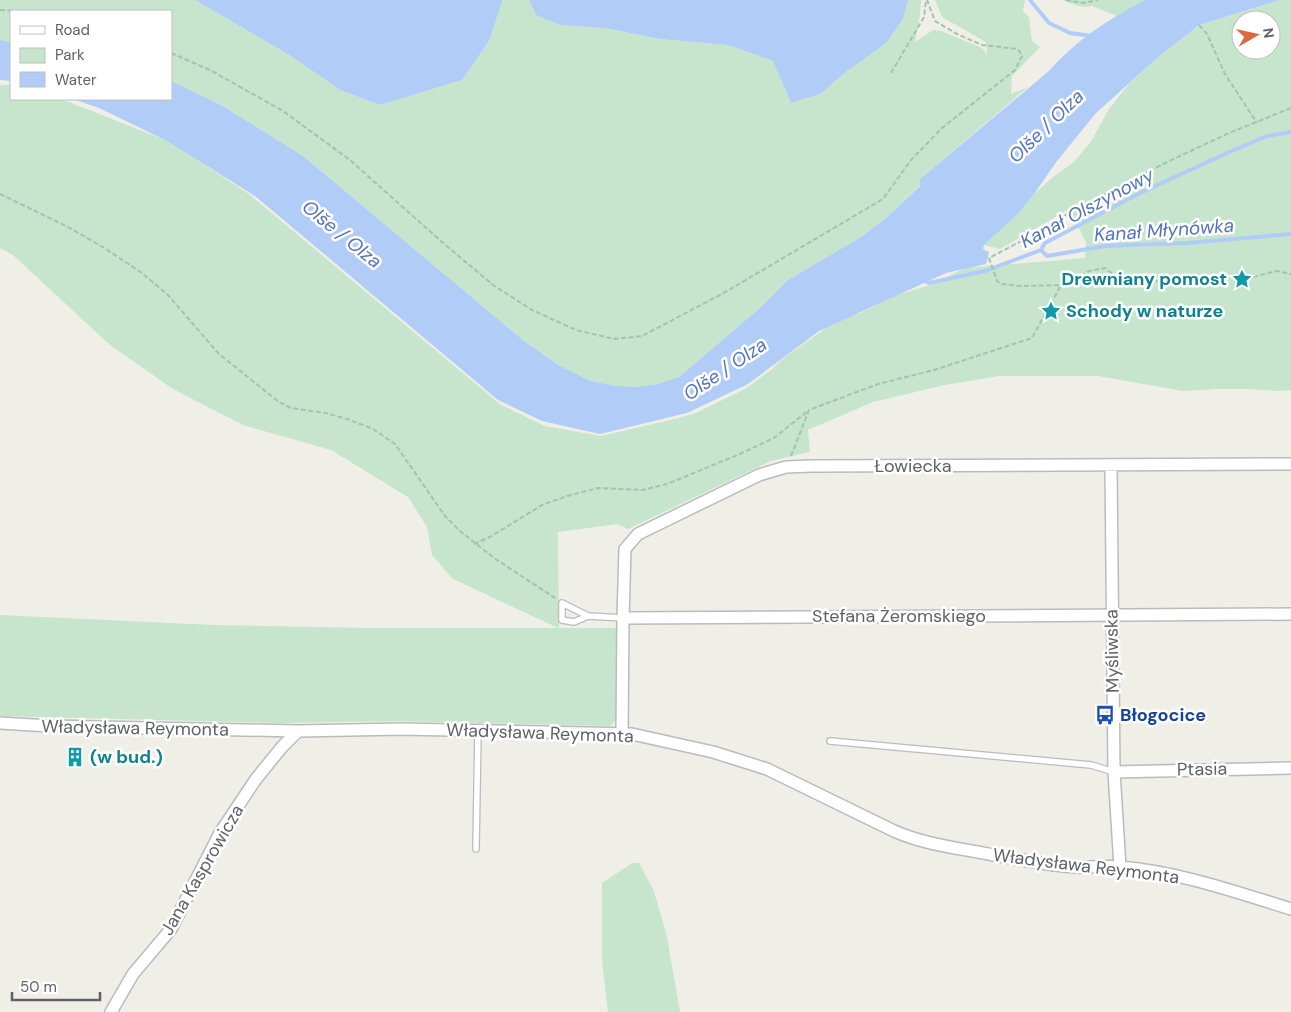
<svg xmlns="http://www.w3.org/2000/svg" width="1291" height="1012" font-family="'DM Sans',sans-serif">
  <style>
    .green { fill: #c7e4cc; fill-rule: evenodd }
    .water { fill: #b0ccf7 }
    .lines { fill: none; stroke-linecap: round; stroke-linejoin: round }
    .stream { stroke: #b0ccf7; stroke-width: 4 }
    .lane-casing { stroke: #b9bbbf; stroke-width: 8 }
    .street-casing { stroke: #b9bbbf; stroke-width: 14 }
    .path { stroke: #a0c4b1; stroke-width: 2; stroke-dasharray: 5 2.5; stroke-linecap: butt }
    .lane { stroke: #fff; stroke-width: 5.5 }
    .street { stroke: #fff; stroke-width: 11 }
    .labels { text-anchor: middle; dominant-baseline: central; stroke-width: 5; stroke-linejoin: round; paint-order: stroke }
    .culture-label { font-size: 18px; font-weight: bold; fill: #0d838f; stroke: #fff; text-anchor: start }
    .street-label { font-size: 18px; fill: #5f6166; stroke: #fff }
    .transit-label { font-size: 18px; font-weight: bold; fill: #164399; stroke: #fff; text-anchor: start }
    .water-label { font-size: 19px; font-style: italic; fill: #5474b9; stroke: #fff }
  </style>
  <rect width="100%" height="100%" fill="#efefe7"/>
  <!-- green -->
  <path class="green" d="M0,0H195L291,56L340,90L380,105L462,80L489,41L502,0H529L536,15L560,25L605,28L660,39L728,45L773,61L791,103L820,94L847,71L903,19L908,0H921L920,14L915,42L933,30L941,31L982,48L987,55L986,42L942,17L935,0H1025L1023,11L1029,17L1032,41L1040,47L1012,76L1011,94L1028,87L920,179V185L886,218L861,237L788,280L760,308L679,377L658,384L637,387L616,386L591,381L560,366L524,341L303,156L221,105L171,81V11H11V42L0,40Z
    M1062,0H1145L1117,16L1092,6L1086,7L1078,6Z
    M1280,0H1291V390L1279,391L1247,389H1215L1183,391L1098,376H999L945,385L873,402L808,430L810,452L771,461L628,529L617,524L558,532L559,628H617V719L610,726L397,721L281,723L0,716V615L213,625L368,628H558L453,579L432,555L427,527L408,497L331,450L243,425L173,389L110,345L13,255L0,248V85H11V99H61L168,141L249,194L501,405L545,426L601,436L679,418L696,413L745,389L771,370L785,357L839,319L860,313L897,295L933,284L965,268L1085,258L1086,242L1069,209L1000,249L984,245L1017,215L1034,194L1053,177L1073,163L1090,143L1109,109L1128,85L1156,59L1199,25ZM1241,20H1271V50H1241Z
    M632,863H639L654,891L667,937L680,1012H608L602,960V883Z"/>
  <!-- water -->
  <path class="water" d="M195,0H502V1L489,41L462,80L380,105L340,90L291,56Z
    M529,0H908L903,19L886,43L847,71L820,94L791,103L773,61L728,45L660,39L605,28L560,25L536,15Z
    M1145,0H1280L1199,25L1156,59L1096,113L1057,161L1034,194L1017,215L984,245L983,249L989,252L986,264L946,273L819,331L748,384L687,413L600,434L542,421L498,400L255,196L167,141L99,108L73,99H171V81L221,105L303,156L524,341L560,366L591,381L616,386L637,387L658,384L679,377L760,308L788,280L861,237L886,218L920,186V179L1049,71C1075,41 1110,18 1145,0Z
    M0,40L11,42V81L0,80Z"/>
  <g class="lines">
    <!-- stream -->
    <path class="stream" d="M1030,0L1049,23L1070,33L1092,36
      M1041,250L1047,256L1105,246L1187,243L1291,234
      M924,280L929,283L985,271L1041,250L1045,243L1136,195L1227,153L1267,136L1291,132"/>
    <defs>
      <path id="lane" d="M588,616L574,622L562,620V603L588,616L623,618
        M830,741L1091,765L1114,772
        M476,849L478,730"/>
      <path id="street" d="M1111,466L1114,772L1120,867
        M623,618L1291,614
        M0,723L49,726L298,731L401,729L632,734L713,752L767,769L894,831C926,845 959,848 993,855C1020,859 1048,866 1076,867C1091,868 1106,865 1121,867C1179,872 1236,892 1291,909
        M622,734L623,618L625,549L638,534L759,475L786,467L812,466L1291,464
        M1114,772L1291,768
        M111,1012L133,974L171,929L220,833L256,779L282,747L298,731"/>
    </defs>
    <!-- lane casing -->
    <use href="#lane" class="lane-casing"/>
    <!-- street casing -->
    <use href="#street" class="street-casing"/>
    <!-- path -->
    <path class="path" d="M1066,0L1083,3L1098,0
      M0,10L18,11
      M1199,25L1207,34L1225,74L1257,123
      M171,53L210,70L283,111L350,160L442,242L493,285L532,310L576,330L614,339L642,336L722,294L883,199L911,160L942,128L1015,70L1022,56L1018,49L982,45L957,34L935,21L927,0
      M891,73L924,17L926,0
      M1291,108L1229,133L1167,162L1045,226L1029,237L989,258L997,281L1001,284L1020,286L1070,285L1089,271L1105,268L1123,282L1130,284L1189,278L1213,279L1228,275L1252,277L1277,271L1291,274
      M0,194L68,227L106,249L142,273L168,295L219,354L279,402L291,408L326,413L347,419L373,429L395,444L445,516L460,531L494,558L555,598
      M791,456L809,410L878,384L934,370L1032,338L1060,287
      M474,544L490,537L542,505L567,496L598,488L643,490L667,484L740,454L774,438L809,410"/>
    <!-- lane -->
    <use href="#lane" class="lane"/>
    <!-- street -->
    <use href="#street" class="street"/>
  </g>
  <!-- icons -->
  <defs>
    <symbol id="sight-bare" viewBox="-9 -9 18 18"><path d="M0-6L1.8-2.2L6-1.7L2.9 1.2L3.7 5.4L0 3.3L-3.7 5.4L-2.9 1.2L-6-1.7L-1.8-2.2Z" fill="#0f9aa8" stroke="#fff" stroke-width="2.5" paint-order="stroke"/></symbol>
    <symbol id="bus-bare" viewBox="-9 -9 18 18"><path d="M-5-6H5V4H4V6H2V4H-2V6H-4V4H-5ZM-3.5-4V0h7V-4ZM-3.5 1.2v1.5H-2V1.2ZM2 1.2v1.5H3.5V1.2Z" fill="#1a4fb4" stroke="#fff" stroke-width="2.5" paint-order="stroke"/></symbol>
    <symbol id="building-bare" viewBox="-9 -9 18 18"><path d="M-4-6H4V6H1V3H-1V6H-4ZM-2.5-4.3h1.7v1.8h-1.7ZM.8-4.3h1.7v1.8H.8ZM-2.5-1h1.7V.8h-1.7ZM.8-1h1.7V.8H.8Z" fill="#0f9aa8" stroke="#fff" stroke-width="2.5" paint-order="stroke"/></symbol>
  </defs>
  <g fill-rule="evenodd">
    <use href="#sight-bare" x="1228" y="265" width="28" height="28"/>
    <use href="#sight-bare" x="1037" y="297" width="28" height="28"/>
    <use href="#bus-bare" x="1091" y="701" width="28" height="28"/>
    <use href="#building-bare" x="61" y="743" width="28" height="28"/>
  </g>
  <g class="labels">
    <!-- culture labels -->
    <g class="culture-label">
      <text x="1227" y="279" text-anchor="end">Drewniany pomost</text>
      <text x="1066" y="311">Schody w naturze</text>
      <text x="90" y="757">(w bud.)</text>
    </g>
    <!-- street labels -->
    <g class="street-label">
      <text x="913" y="466">Łowiecka</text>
      <text x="899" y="616">Stefana Żeromskiego</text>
      <text transform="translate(1112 651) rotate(-91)">Myśliwska</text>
      <text transform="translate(135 728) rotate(1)">Władysława Reymonta</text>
      <text transform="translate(540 733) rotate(2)">Władysława Reymonta</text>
      <text transform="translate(1202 769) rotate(-1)">Ptasia</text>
      <text transform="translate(1086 866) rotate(7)">Władysława Reymonta</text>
      <text transform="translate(202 870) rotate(-60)">Jana Kasprowicza</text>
    </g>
    <!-- transit labels -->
    <g class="transit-label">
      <text x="1120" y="715">Błogocice</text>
    </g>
    <!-- water labels -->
    <g class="water-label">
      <text transform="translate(1046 126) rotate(-44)">Olše / Olza</text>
      <text transform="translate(1087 208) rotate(-28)">Kanał Olszynowy</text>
      <text transform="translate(1164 230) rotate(-4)">Kanał Młynówka</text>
      <text transform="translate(342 234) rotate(39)">Olše / Olza</text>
      <text transform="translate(725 369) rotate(-34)">Olše / Olza</text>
    </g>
  </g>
  <!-- legend -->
  <rect x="10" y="10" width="162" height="90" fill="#ffffff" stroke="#bfc0c2"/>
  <rect x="20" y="26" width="25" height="8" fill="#ffffff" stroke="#bfc0c2"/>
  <text x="55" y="35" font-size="15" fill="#5f6166">Road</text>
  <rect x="20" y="48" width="25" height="15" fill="#c7e4cc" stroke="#bfc0c2"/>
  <text x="55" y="60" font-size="15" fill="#5f6166">Park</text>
  <rect x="20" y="72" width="25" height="15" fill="#b0ccf7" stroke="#bfc0c2"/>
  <text x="55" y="85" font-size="15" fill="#5f6166">Water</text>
  <!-- north arrow -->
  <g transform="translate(1256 35) rotate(81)"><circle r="24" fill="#ffffff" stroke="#bfc0c2"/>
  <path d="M0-4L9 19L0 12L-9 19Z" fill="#d86944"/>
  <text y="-8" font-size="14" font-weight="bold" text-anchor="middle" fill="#5f6166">N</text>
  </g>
  <!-- scale -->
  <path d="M12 992v8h88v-8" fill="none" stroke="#5f6166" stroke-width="2.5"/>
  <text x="20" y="992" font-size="15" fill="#5f6166" stroke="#ffffff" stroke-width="4" paint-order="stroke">50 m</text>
</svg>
